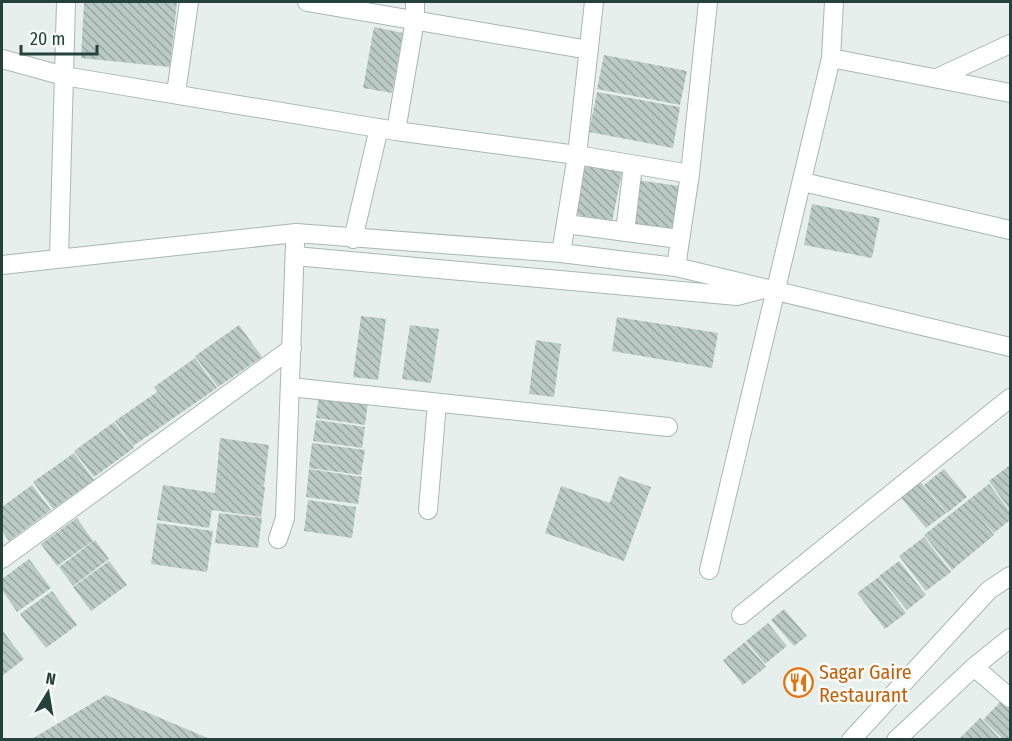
<svg xmlns="http://www.w3.org/2000/svg" width="1012" height="741" font-family="'Fira Sans Condensed',sans-serif">
  <style>
    .building { fill: url(#building-back-hatch) }
    .lines { fill: none; stroke-linecap: round; stroke-linejoin: round }
    .minor-casing { stroke: #a8b8b2; stroke-width: 20 }
    .minor { stroke: #fff; stroke-width: 18 }
    .labels { text-anchor: middle; dominant-baseline: central; stroke-width: 5; stroke-linejoin: round; paint-order: stroke }
    .food-label { font-size: 20px; fill: #c56008; stroke: #f7fbf9; text-anchor: start }
  </style>
  <defs>
    <pattern id="building-back-hatch" width="6" height="6" patternUnits="userSpaceOnUse" patternTransform="scale(1.5)"><rect width="6" height="6" fill="#bbcac4"/><path d="M-1 5l2 2M0 0l6 6M5-1l2 2" fill="none" stroke="#98a6a0"/></pattern>
  </defs>
  <rect width="100%" height="100%" fill="#e6efeb"/>
  <!-- building -->
  <path class="building" d="M84,2H177L170,67L81,58Z
    M374,27L403,33L392,93L363,88Z
    M604,55L687,71L680,105L597,89Z
    M597,92L680,107L673,148L589,132Z
    M585,159L623,167L612,222L573,214Z
    M637,180L679,186L672,231L631,225Z
    M812,204L880,218L872,258L804,245Z
    M361,316L386,319L378,380L353,377Z
    M617,317L718,333L712,368L612,351Z
    M239,325L262,357L218,387L195,356Z
    M410,325L439,329L431,383L402,379Z
    M536,340L561,344L554,397L529,394Z
    M195,358L217,388L133,446L115,421L157,392L168,406L154,387Z
    M319,395L368,402L365,425L316,418Z
    M316,420L365,427L362,448L313,441Z
    M114,422L134,448L94,477L74,451Z
    M220,438L269,445L264,486L255,485L265,487L261,517L212,510L209,528L157,520L163,485L215,493Z
    M312,443L365,450L361,475L309,468Z
    M74,453L94,480L53,509L33,482Z
    M1010,465V510L989,481Z
    M309,469L362,477L358,504L306,497Z
    M944,469L967,497L947,513L924,485Z
    M619,476L651,487L624,561L545,533L561,486L610,503Z
    M918,479L946,513L926,528L899,495Z
    M989,484L1010,512V520L994,533L983,521L994,535L952,570L924,535Z
    M32,485L51,510L9,541L2,531V507Z
    M308,500L356,507L352,538L304,531Z
    M219,513L262,518L258,548L215,543Z
    M77,518L93,541L57,566L41,544Z
    M157,523L213,531L207,572L151,564Z
    M924,537L951,572L926,591L899,556Z
    M95,540L109,559L73,586L59,567Z
    M29,559L51,588L17,612L2,590V579Z
    M109,561L127,585L91,611L73,587Z
    M899,561L926,595L907,610L879,576Z
    M879,577L906,613L885,629L857,593Z
    M52,591L77,625L46,648L20,614Z
    M784,609L807,636L794,646L771,620Z
    M768,623L787,646L765,664L746,641Z
    M2,630L24,659L2,676Z
    M745,642L766,667L743,685L723,660Z
    M106,695L210,739V740H30Z
    M1002,700L1010,708V740H1004L983,720Z
    M980,718L1001,740H958Z"/>
  <g class="lines">
    <defs>
      <path id="minor" d="M307,2L589,50
        M831,58L1010,93
        M2,59L64,76L396,131L577,155L690,174
        M937,78L1010,44
        M176,93L189,2
        M396,131L415,20V2
        M803,182L1010,230
        M566,224L679,239
        M625,232L633,165
        M353,239L379,128
        M561,253L577,155L594,2
        M295,256L737,296L764,289
        M59,257L66,2
        M2,265L296,233L561,253L676,267L1010,347
        M676,267L690,174L708,2
        M290,387L668,427
        M428,510L437,403
        M278,539L285,518L295,244
        M2,559L292,348
        M709,570L831,58L834,2
        M741,615L1010,398
        M974,667L1010,698
        M851,740L989,590L1010,576
        M896,740L974,667L1010,638"/>
    </defs>
    <!-- minor casing -->
    <use href="#minor" class="minor-casing"/>
    <!-- minor -->
    <use href="#minor" class="minor"/>
  </g>
  <!-- icons -->
  <defs>
    <symbol id="restaurant-ring" viewBox="-11 -11 22 22"><circle r="9.5" fill="#f7fbf9" stroke="#e8710a" stroke-width="1.5"/><path d="M-5-6h1v4h1v-4h1v4h1v-4h1v5L-1.5 .5V6h-2V.5L-5-1ZM5-6V6H3V1.5H1.5Q1.5-4 5-6Z" fill="#e8710a"/></symbol>
  </defs>
  <g fill-rule="evenodd">
    <use href="#restaurant-ring" x="782" y="666" width="33" height="33"/>
  </g>
  <g class="labels">
    <!-- food labels -->
    <g class="food-label">
      <text x="819" y="672">Sagar Gaire<tspan x="819" dy="23">Restaurant</tspan></text>
    </g>
  </g>
  <!-- border -->
  <rect width="1012" height="741" fill="none" stroke="#24423a" stroke-width="6"/>
  <!-- north arrow -->
  <g transform="translate(48 693) rotate(11)" stroke="#f7fbf9" stroke-width="4.5" paint-order="stroke">
  <path d="M0-4.5L10 22L0 15L-10 22Z" fill="#24423a"/>
  <text y="-9" font-size="16" font-weight="bold" text-anchor="middle" fill="#24423a">N</text>
  </g>
  <!-- scale -->
  <path d="M21 45v9h76v-9" fill="none" stroke="#24423a" stroke-width="3"/>
  <text x="30" y="45" font-size="18" fill="#24423a" stroke="#f7fbf9" stroke-width="4.5" paint-order="stroke">20 m</text>
</svg>
